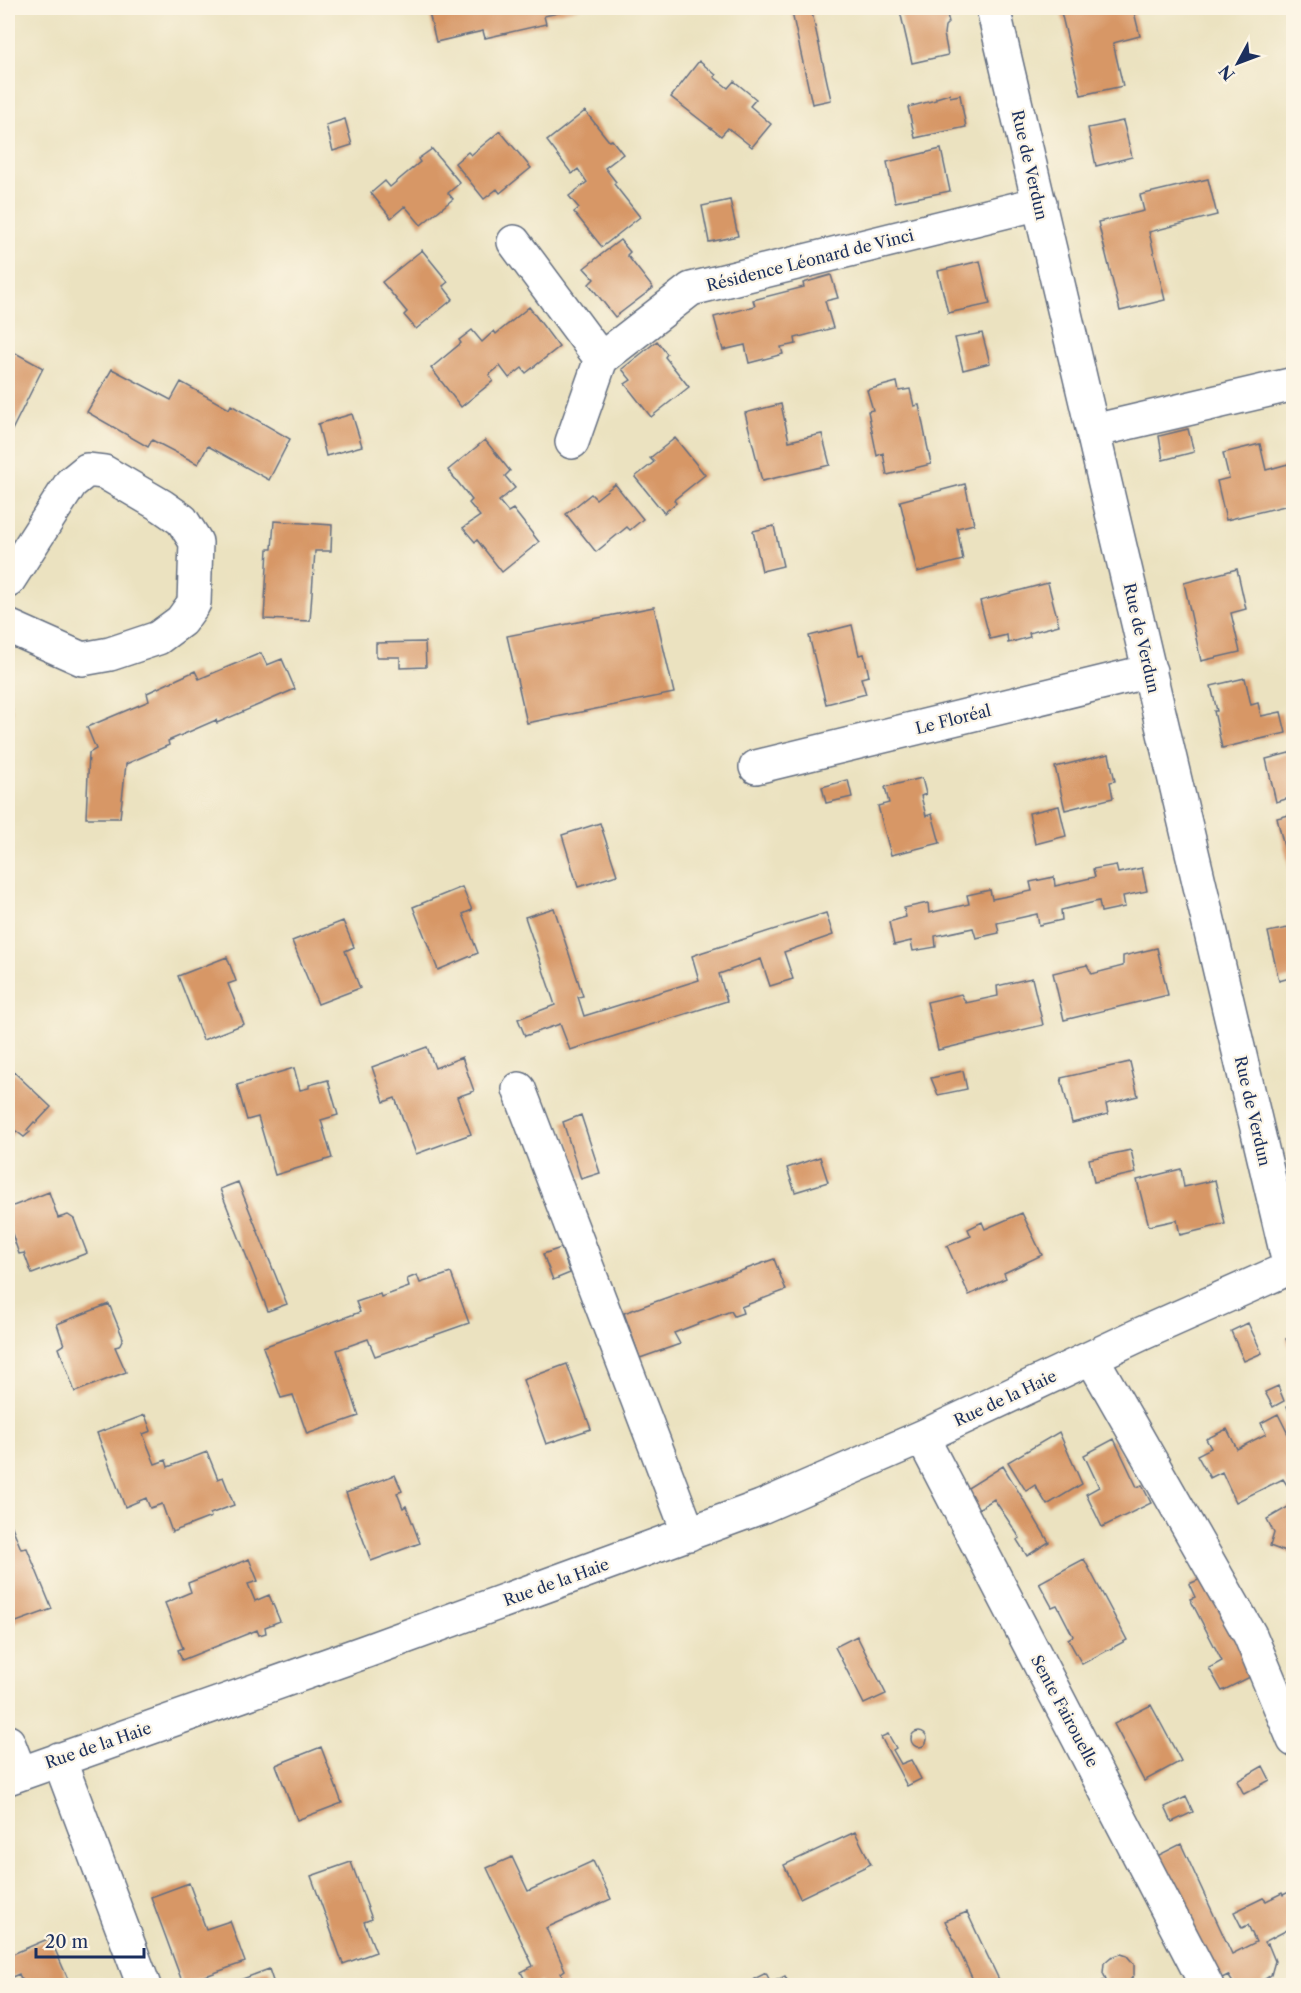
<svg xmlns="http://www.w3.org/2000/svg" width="1301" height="1993" font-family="'Libre Caslon Text',serif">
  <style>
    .building { fill: #d79766 }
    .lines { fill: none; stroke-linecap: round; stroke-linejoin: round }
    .minor-casing { stroke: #646e80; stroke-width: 36 }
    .minor { stroke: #fff; stroke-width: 33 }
    .labels { text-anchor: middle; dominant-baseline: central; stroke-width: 4.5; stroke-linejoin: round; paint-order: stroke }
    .street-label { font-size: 16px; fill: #1b2f5e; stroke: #fcf5e5 }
  </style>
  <rect width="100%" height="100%" fill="#fcf5e5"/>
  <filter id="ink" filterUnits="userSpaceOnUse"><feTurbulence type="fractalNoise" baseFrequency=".0167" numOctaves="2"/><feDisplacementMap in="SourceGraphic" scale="12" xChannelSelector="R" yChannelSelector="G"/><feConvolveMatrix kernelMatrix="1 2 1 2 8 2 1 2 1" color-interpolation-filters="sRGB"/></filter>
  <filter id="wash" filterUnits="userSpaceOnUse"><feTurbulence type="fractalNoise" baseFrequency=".008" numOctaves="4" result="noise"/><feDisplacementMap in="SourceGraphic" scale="24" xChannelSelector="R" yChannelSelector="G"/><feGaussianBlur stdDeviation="1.35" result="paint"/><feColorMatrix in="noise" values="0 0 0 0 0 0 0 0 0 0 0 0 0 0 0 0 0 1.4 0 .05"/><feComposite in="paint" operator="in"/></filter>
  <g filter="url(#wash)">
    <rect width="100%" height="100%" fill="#ebe2c0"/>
    <g id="blocks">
      <!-- building -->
      <path class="building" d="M428,8H581L544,16L546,24L485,38L483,31L436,42Z
        M791,8H811L831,100L812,104Z
        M915,8L916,15L940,10L942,14L947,15L949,22L945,26L944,34L948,55L912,63L900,11Z
        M1060,8H1133L1140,36L1113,43L1123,86L1081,95Z
        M699,61L716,75L714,77L728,88L734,81L756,99L750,106L771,124L752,147L728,128L721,136L671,97Z
        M949,94L950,97L960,95L966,127L915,138L908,107L936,100V98Z
        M585,111L609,141L612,140L623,154L605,168L616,182L614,184L640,217L602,247L574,212L579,208L569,196L587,182L578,169L572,174L547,141Z
        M345,119L352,145L333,151L326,125Z
        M1123,121L1132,157L1096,166L1088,128Z
        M500,131L531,168L500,193L497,189L484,199L455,163L468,152L471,155Z
        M432,149L460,183L448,193L453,199L421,225L405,206L391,218L371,193L385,181L390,187L420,162L418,159Z
        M941,149L950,191L895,202L887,162Z
        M1208,179L1217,215L1149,232L1165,300L1120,311L1098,222L1144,211L1140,195Z
        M730,200L738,236L709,242L702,206Z
        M620,240L630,252L627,255L653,288L615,317L589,284L594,279L584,268Z
        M422,250L448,282L443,286L453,299L416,329L404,315L407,312L382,282Z
        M980,261L990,304L948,313L938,271Z
        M831,275L838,298L825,301L833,328L795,338L796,344L781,347L783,354L749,363L745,345L723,350L714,317L755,306L753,300L804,287L803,283Z
        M529,307L559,347L526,373L522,368L509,378L500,366L489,375L493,381L461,407L431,368L461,343L459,340L472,330L482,342L494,331L496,334Z
        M982,333L990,363L963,370L955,338Z
        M657,341L667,354L665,357L689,387L651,417L625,384L631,380L622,369Z
        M8,349L43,368L8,438Z
        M112,369L171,400L181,382L229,409L231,405L290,439L269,480L208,446L198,464L152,440L148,447L87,412Z
        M897,382L899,391L910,389L914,406L919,405L931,464L887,475L883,453L877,456L868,411L873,410L867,390Z
        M781,404L789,441L822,434L830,465L762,481L745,413Z
        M352,414L362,446L326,456L318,424Z
        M1188,429L1194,452L1163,460L1159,436Z
        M675,438L705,475L674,500L676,503L664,513L635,477L654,462L650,458Z
        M485,440L510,471L505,476L515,488L499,501L508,512L513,509L539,542L502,572L477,540L475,542L463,528L480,516L469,503L472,500L448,470Z
        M1260,444L1266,470L1288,464L1293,490V504L1226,520L1217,481L1229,478L1223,453Z
        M615,484L643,519L630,530L627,527L596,552L566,514L591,494L596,499Z
        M965,484L974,524L957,528L963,560L917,572L900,501Z
        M274,521L332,525L331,551H315L310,621L264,619L268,549H272Z
        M774,526L783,566L762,571L753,531Z
        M1237,569L1246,609L1231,613L1240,652L1201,661L1184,583Z
        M1048,583L1059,625L1029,633L1030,637L1008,643L1007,635L990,639L980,601Z
        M654,607L674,693L527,723L507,636Z
        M852,625L859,655L864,654L869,676L861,678L866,694L826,704L809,636Z
        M425,642L426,667L400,668V657H376V643Z
        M261,653L267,665L282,659L295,689L217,723L216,720L168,741L169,745L126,764L120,818H86L89,753L96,749L87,727L149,701L147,693L195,671L199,679Z
        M1245,678L1251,705L1258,703L1261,716L1281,712L1286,733L1222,748L1214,711H1217L1211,686Z
        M8,700L13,712L8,715Z
        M1293,752V797L1276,802L1266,759Z
        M1109,754L1115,781L1110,782L1113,798L1065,810L1055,767Z
        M922,778L926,794L921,796L926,816L932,814L940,843L891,855L878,806L889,803L885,787Z
        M848,780L852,797L826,803L822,787Z
        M1059,806L1066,836L1035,844L1029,813Z
        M1293,814V884L1277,818Z
        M600,823L617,875L578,887L562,835Z
        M1116,865L1118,873L1142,868L1147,891L1123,896L1125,907L1101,912L1099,901L1061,910L1062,920L1039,925L1037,914L997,923L999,933L976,938L973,928L935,936L936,947L913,951L911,941L894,945L889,922L906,917L904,908L928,903L929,913L969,904L967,895L990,890L992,899L1032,891L1030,882L1054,877L1055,886L1095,877L1093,869Z
        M462,887L472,910L463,914L478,953L438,970L413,907Z
        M554,908L583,996L578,997L584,1016L699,980L692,956L703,952L826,913L833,935L784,952L793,979L770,986L761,959L719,974L727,1001L570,1050L560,1024L525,1036L518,1019L555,1005L525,917Z
        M343,921L354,947L345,951L360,988L318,1004L292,941Z
        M1293,927V977L1279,981L1268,932Z
        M1157,948L1168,995L1064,1020L1053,973L1087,965L1092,974L1123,966V956Z
        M227,957L236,981L228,984L244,1024L203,1040L178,976Z
        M1032,978L1043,1025L938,1050L927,1002L961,994L966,1003L998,996L997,986Z
        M427,1047L435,1068L462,1057L474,1091L457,1097L471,1134L416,1154L395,1098L384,1102L372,1067Z
        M1130,1062L1138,1096L1106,1104L1108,1114L1072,1123L1061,1078Z
        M294,1068L300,1090L309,1088V1085L328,1080L338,1115L321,1120L332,1158L275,1175L258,1117L247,1120L237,1085Z
        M963,1071L967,1089L938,1095L931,1078Z
        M14,1072L51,1107L36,1123L34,1122L27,1130L30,1132L24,1137L16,1131L8,1140V1078Z
        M581,1115L600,1173L581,1179L563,1122Z
        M1131,1150L1136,1173L1094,1182L1089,1159Z
        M820,1157L828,1182L795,1192L787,1168Z
        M1181,1169L1184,1187L1215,1180L1225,1224L1180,1235L1177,1220L1149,1226L1137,1180Z
        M238,1182L287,1304L268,1311L220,1189Z
        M49,1192L58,1218L68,1215L74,1219L87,1253L32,1274L24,1253L19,1254L8,1222V1208Z
        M1022,1213L1042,1255L1004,1273L1006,1278L969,1295L947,1246L971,1236L968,1229L982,1222L985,1229Z
        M561,1248L570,1273L553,1280L543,1254Z
        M774,1259L786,1290L741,1307L743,1313L734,1316L731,1311L674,1333L680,1344L640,1358L624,1313Z
        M451,1273L469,1323L375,1356L368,1339L337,1350L359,1416L307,1434L293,1395L281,1398L263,1347L360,1312L356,1302L380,1294L381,1297L409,1287L407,1279L417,1275L420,1283Z
        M109,1304L123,1338L119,1346L115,1347L126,1372L75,1392L59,1348L64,1345L57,1324Z
        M1248,1323L1262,1353L1244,1361L1231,1331Z
        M1293,1336V1356L1286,1339Z
        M567,1364L591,1429L546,1444L523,1380Z
        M1278,1386L1284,1401L1273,1407L1265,1392Z
        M1293,1403V1422L1287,1406Z
        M1278,1414L1293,1444V1489L1291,1491L1283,1479L1236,1502L1222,1472L1210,1478L1197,1455L1211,1448L1206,1439L1227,1429L1237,1449L1266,1434L1261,1423Z
        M145,1415L151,1431L143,1434L155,1464L166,1460L168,1467L207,1452L218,1479L223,1477L234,1505L210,1514L211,1517L172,1532L162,1504L150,1508L146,1498L125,1507L97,1433Z
        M1059,1432L1082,1484L1047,1505L1035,1485L1026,1491L1008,1462Z
        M1114,1439L1137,1487L1142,1485L1151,1503L1102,1527L1086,1494L1099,1487L1084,1455Z
        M1003,1466L1049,1542L1027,1556L1017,1540L1020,1538L994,1499L975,1511L963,1491Z
        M395,1475L402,1491L397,1493L403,1508L406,1506L420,1543L371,1561L346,1493Z
        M1293,1504V1555L1270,1546L1274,1533L1267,1519Z
        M11,1524L21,1549L27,1548L52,1609L8,1625V1525Z
        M249,1559L258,1581L248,1584L255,1601L269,1595L280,1621L265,1627L266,1633L259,1635L257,1630L182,1660L178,1650L183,1648L165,1603L191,1592L188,1583Z
        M1084,1559L1127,1640L1082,1664L1068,1639L1073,1636L1057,1605L1052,1607L1039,1583Z
        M1203,1578L1258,1673L1222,1691L1209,1668L1222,1661L1190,1599L1195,1597L1189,1584Z
        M857,1636L886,1694L864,1704L835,1647Z
        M1151,1705L1181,1761L1144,1781L1114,1724Z
        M911 1739a8 8 0 1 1 16 0a8 8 0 1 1-16 0Z
        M888,1734L896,1748L893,1750L901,1764L911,1760L921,1779L907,1786L881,1737Z
        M321,1747L342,1803L297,1820L276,1765Z
        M1263,1766L1270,1780L1244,1794L1237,1781Z
        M1186,1797L1193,1812L1172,1822L1165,1807Z
        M855,1832L871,1864L800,1898L784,1865Z
        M1181,1844L1232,1954L1256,1942L1248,1925L1242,1928L1234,1912L1263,1898L1266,1901L1282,1893L1283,1895L1291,1891L1293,1897V1927L1264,1942L1266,1945L1268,1944L1275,1961L1271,1975L1262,1981L1265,1986H1235L1228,1975L1214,1982L1155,1857Z
        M512,1857L528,1891L593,1861L611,1899L546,1928L565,1970L561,1973L566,1984L563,1986H543L541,1982L528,1986L521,1972L533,1966L487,1868Z
        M351,1862L372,1919L364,1922L376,1952L343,1964L311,1876Z
        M189,1883L206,1929L230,1921L245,1962L183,1984L151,1897Z
        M967,1912L980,1940L1002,1986H976L945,1921Z
        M50,1938L71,1986H24L19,1974L12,1977L8,1968V1956Z
        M1121,1954L1127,1956L1134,1964V1975L1128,1983L1130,1986H1095L1106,1979L1103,1973L1104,1963L1111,1957Z
        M269,1969L273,1981L260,1986H241L240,1980Z
        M766,1973L771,1983L785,1976L790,1986H757L754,1979Z"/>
    </g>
  </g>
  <g filter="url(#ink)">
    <use href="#blocks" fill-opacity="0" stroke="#646e80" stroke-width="1.5"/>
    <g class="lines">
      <defs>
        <path id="minor" d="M993,8L1290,1268
          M514,242L601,359
          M1093,431L1294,384
          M572,442L601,359L691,289L1040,203
          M8,581L71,483L87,470L104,472L162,506L182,520L196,542L194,603L181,621L158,638L110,654L82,659L8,626
          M756,767L1150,671
          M519,1089L689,1534
          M1092,1358L1250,1635L1294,1740
          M922,1437L1207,1986
          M8,1742L20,1773
          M59,1759L144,1986
          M8,1778L367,1651L761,1507L922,1437L1141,1334L1294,1266"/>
      </defs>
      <!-- minor casing -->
      <use href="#minor" class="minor-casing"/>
      <!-- minor -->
      <use href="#minor" class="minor"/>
    </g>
  </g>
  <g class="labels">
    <!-- street labels -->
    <g class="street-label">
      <text transform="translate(1030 165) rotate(77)">Rue de Verdun</text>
      <text transform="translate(810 260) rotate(-14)">Résidence Léonard de Vinci</text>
      <text transform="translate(1142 638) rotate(77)">Rue de Verdun</text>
      <text transform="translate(953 719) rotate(-14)">Le Floréal</text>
      <text transform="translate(1253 1111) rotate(77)">Rue de Verdun</text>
      <text transform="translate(1005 1398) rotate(-25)">Rue de la Haie</text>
      <text transform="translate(556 1582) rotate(-20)">Rue de la Haie</text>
      <text transform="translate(1065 1711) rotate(62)">Sente Fairouelle</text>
      <text transform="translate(98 1745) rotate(-19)">Rue de la Haie</text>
    </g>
  </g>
  <!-- margin -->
  <rect width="1301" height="1993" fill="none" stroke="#fcf5e5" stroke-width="30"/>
  <!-- north arrow -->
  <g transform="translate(1238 63) rotate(229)" stroke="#fcf5e5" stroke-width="4.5" paint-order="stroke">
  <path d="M0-4.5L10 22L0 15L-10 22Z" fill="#1b2f5e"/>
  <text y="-9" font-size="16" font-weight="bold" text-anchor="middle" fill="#1b2f5e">N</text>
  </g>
  <!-- scale -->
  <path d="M36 1948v9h108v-9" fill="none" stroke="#1b2f5e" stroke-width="3"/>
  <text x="45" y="1948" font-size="18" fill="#1b2f5e" stroke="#fcf5e5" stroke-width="4.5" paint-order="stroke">20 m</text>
</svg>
